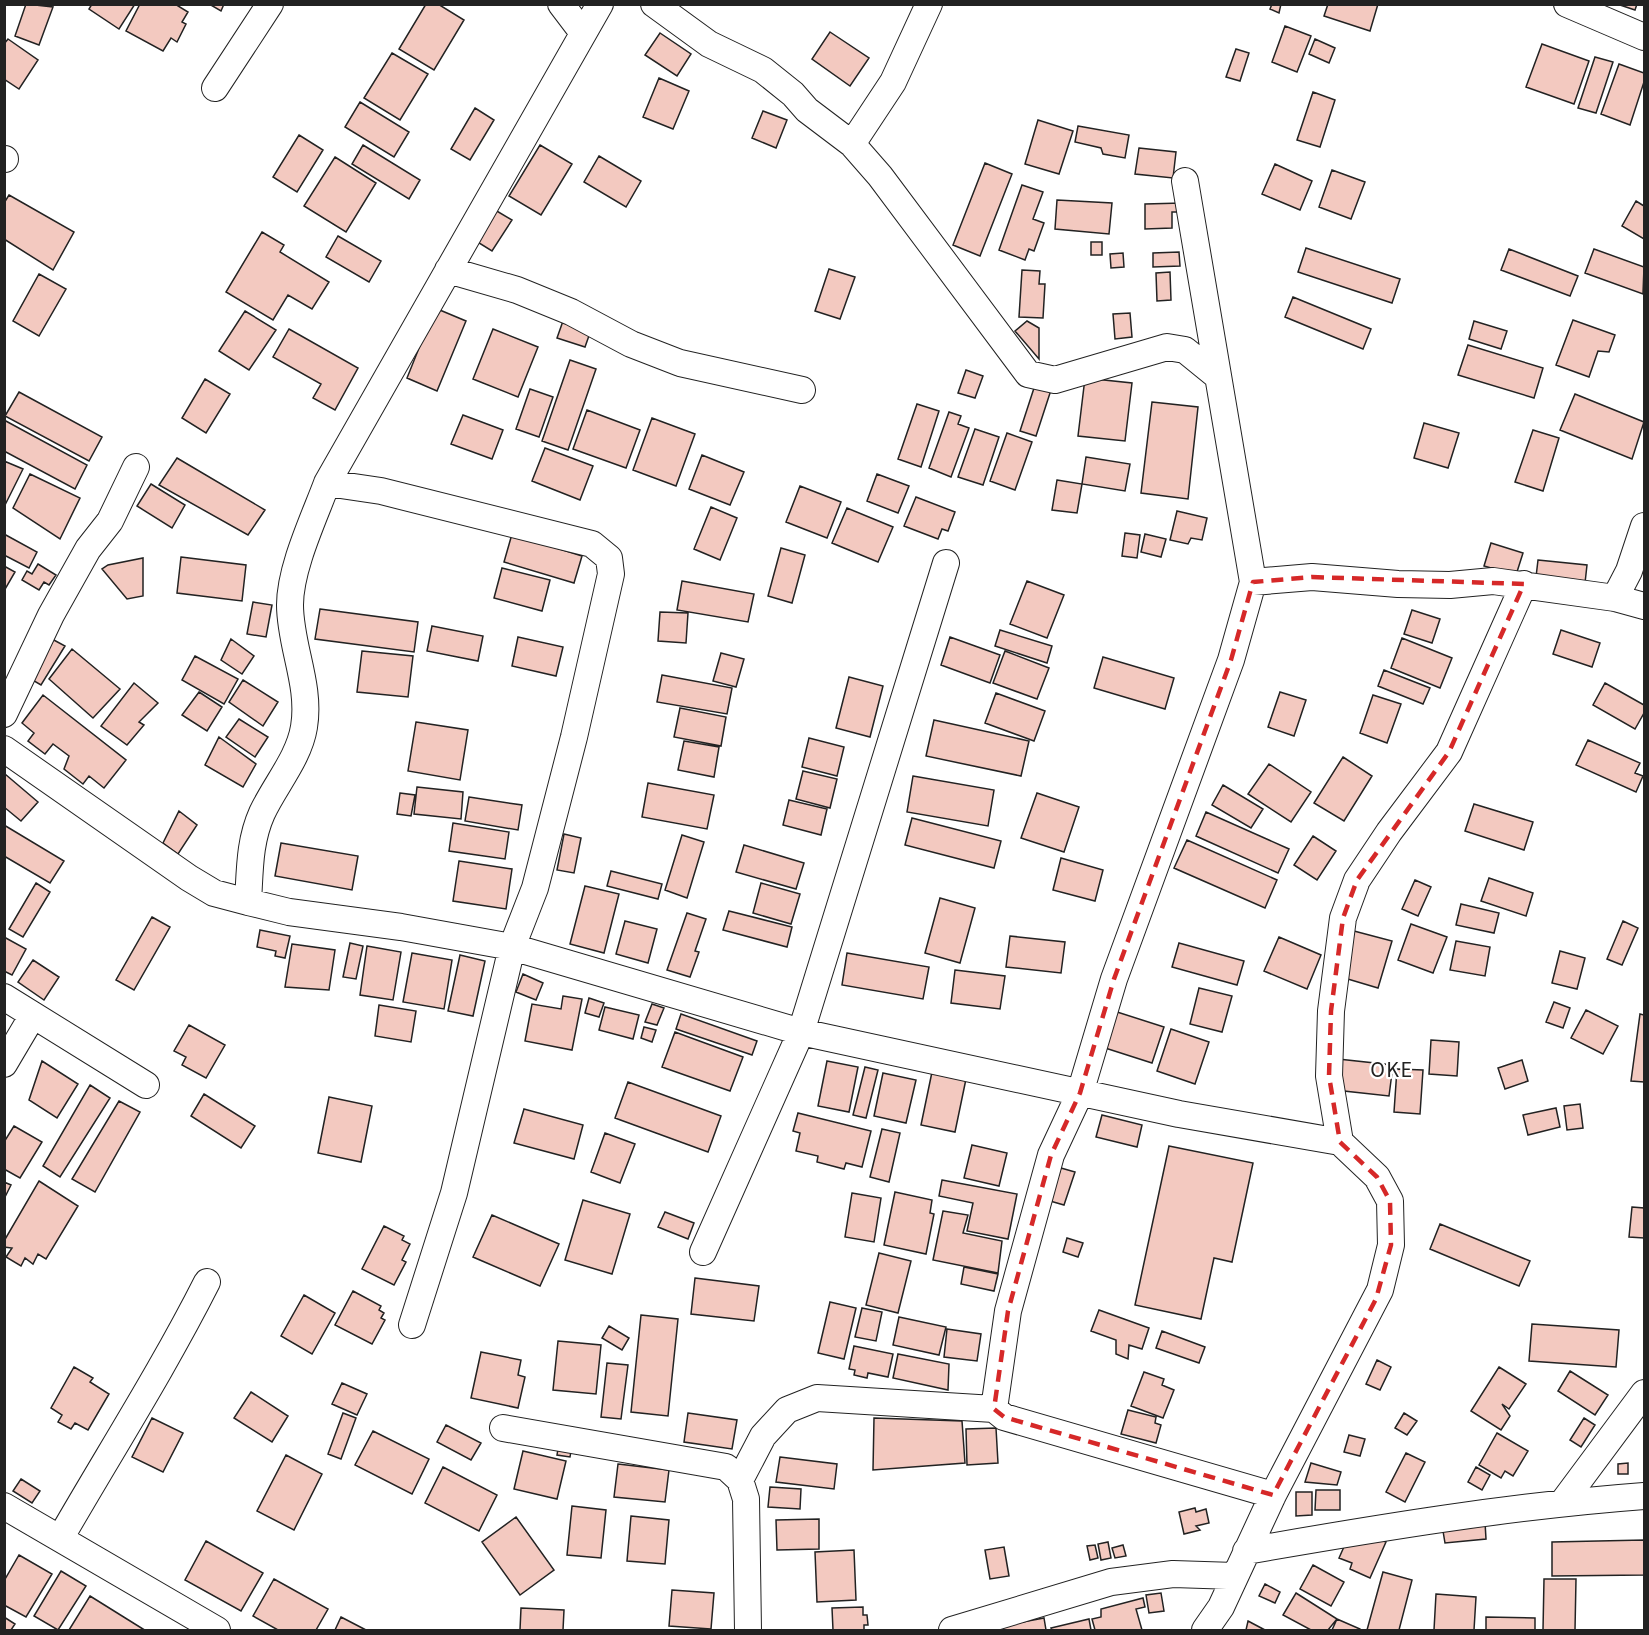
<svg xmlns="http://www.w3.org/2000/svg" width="1649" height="1635" font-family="'Source Sans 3',sans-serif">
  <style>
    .building { fill: #f3c9c0; stroke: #222; stroke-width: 1.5 }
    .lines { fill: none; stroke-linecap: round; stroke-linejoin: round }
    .minor-casing { stroke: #222; stroke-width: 28 }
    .minor { stroke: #fff; stroke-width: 26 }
    .marked { fill: none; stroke: #d62828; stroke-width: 4.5; stroke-dasharray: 12 8; stroke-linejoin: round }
    .labels { text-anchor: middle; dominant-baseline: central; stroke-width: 4.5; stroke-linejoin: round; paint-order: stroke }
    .quarter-label { font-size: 22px; letter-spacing: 1.5px; fill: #222; stroke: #fff }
  </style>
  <rect width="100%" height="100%" fill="#fff"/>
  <!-- building -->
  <path class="building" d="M26,4L53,7L39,45L15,36Z
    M92,4H135L119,29L89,9Z
    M140,4H175L188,12L182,22L186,24L177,42L171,38L163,51L126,31Z
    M209,4H224L221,11Z
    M426,4H438L464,20L434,70L399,49Z
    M1272,4H1281L1279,13L1270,9Z
    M1328,4H1378L1370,31L1324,16Z
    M1617,4H1637L1635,10Z
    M1285,26L1311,36L1297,72L1272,62Z
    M830,32L869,58L850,86L812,59Z
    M660,33L691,54L677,76L645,55Z
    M8,39L38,60L19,89L4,79V44Z
    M1315,39L1335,48L1329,63L1309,54Z
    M1542,44L1589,61L1574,104L1526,87Z
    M1236,49L1249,53L1240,81L1226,77Z
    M392,53L428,74L400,120L364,98Z
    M1595,57L1613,62L1596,113L1578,108Z
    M1619,64L1644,73V82L1630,125L1601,114Z
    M659,78L689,91L673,129L643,117Z
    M1313,92L1335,100L1320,147L1297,140Z
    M360,102L409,132L394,157L345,127Z
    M475,108L494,120L470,160L451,149Z
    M763,111L787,120L776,148L752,138Z
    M1038,120L1073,131L1059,174L1025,164Z
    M1078,126L1129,135L1125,158L1103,154L1101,148L1075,142Z
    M299,135L323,150L297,192L273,177Z
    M363,145L420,180L409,199L352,164Z
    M540,145L572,164L541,215L509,196Z
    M1139,148L1176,152L1173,178L1135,174Z
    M599,156L641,181L626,207L584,182Z
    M335,157L376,183L346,232L304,206Z
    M985,163L1012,174L980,256L953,245Z
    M1275,164L1312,181L1300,210L1262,194Z
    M1332,170L1365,182L1351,219L1319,207Z
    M1022,185L1043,192L1033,219L1044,223L1034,251L1029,249L1025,260L999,250Z
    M9,195L74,232L53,270L4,239V203Z
    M1057,200L1112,203L1109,234L1055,229Z
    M1636,201L1644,206V239L1622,226Z
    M1182,203V212H1172V228L1145,229V204Z
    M490,207L512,220L492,251L471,238Z
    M262,232L284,245L280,252L329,282L312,309L288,295L273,320L226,292Z
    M338,236L381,261L369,282L326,257Z
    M1091,242H1102V255H1091Z
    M1306,248L1400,279L1392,303L1298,272Z
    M1509,249L1578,276L1570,296L1501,270Z
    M1594,249L1644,267L1643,294L1585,273Z
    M1179,252L1180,266L1153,267V253Z
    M1123,253L1124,267L1111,268L1110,254Z
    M829,269L855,277L840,319L815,311Z
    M1022,270L1040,271L1039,284H1045L1043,318L1019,317Z
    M1170,272L1171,300L1157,301L1156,273Z
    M39,274L66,289L39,336L13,321Z
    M1293,297L1371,329L1363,349L1285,317Z
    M435,308L466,321L437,391L407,378Z
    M245,311L276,330L249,370L219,351Z
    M1130,313L1132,337L1115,339L1113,314Z
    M1573,320L1615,335L1609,352L1598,351L1589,377L1556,365Z
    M563,321L591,330L585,347L557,338Z
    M1027,321L1039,328V359L1015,331Z
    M1474,321L1507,331L1501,349L1469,339Z
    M289,329L358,368L335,410L313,398L321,384L273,357Z
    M493,329L538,347L518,397L473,379Z
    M1468,345L1543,368L1534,398L1458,375Z
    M570,360L596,369L568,450L542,441Z
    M966,370L983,376L975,398L958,393Z
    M1085,378L1132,383L1125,441L1078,436Z
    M205,379L230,394L206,433L182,418Z
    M1035,385L1051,390L1036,436L1020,431Z
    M530,389L553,397L539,437L516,429Z
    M19,392L102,437L89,461L5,416Z
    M1575,394L1644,422L1632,459L1560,430Z
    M1152,402L1198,407L1188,499L1141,493Z
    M917,404L939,411L921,467L898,459Z
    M587,410L640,430L626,468L573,449Z
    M949,412L961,416L958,424L969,428L951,477L929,468Z
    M463,415L503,430L492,459L451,444Z
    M652,418L695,434L676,486L633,470Z
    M4,420L87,465L75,489L4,451Z
    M1424,423L1459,433L1448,468L1414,458Z
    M975,429L999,437L983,485L958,477Z
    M1533,430L1559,438L1543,491L1515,482Z
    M1007,433L1032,442L1015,490L990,481Z
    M545,448L593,466L580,500L532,481Z
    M702,455L744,472L730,505L689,489Z
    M1086,457L1130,464L1125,491L1082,484Z
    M177,458L265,510L248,535L159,485Z
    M4,461L23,469L4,507Z
    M30,474L80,498L60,539L13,508Z
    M877,474L909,486L898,513L867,501Z
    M1057,480L1082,484L1077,513L1052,510Z
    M151,484L185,505L172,528L137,506Z
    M800,486L841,502L827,538L786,522Z
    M916,497L955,512L948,531L942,529L938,539L904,526Z
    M711,507L737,518L720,560L694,549Z
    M847,508L893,527L878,562L832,543Z
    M1177,511L1207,518L1202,540L1191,538L1188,544L1170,540Z
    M1125,533L1140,535L1137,558L1122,556Z
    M4,534L37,552L29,568L4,555Z
    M512,534L582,556L574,583L504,562Z
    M1145,534L1166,539L1161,557L1141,552Z
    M1491,543L1523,553L1516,575L1484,566Z
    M781,548L805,555L792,603L768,596Z
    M181,557L246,565L242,601L177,593Z
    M143,558V596L127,599L102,569L108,565Z
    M1538,560L1587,565L1585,583L1536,577Z
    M38,564L56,575L49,585L44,582L39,590L22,580L27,571L32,574Z
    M4,566L15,572L4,591Z
    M502,568L550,580L542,611L494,598Z
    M682,581L754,594L748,622L677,610Z
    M1027,581L1064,595L1047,638L1010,624Z
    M253,602L272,605L266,637L247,634Z
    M320,609L418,622L414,652L315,639Z
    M1412,610L1440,619L1432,643L1404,634Z
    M660,612L688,613L686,643L658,641Z
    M432,626L483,636L478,661L427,651Z
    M1000,630L1052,646L1047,663L995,646Z
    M1561,630L1600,643L1592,667L1553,654Z
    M518,637L563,647L556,676L512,666Z
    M950,637L1000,655L990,683L941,665Z
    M1402,638L1452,658L1440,688L1391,668Z
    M52,639L65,646L41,685L29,678Z
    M231,639L254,656L242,674L221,660Z
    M72,649L120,689L93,718L49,679Z
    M362,651L413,656L408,697L357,692Z
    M1005,651L1049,668L1037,699L993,683Z
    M721,653L744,659L736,687L713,681Z
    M195,656L238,679L224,704L182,680Z
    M1103,657L1174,678L1165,709L1094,688Z
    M1384,670L1430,688L1423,704L1378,686Z
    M662,675L732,688L727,714L657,702Z
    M849,677L883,686L870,737L836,728Z
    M243,680L278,702L263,726L229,702Z
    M134,683L158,703L139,722L144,725L127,745L101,726Z
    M1605,683L1644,705V713L1635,729L1593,705Z
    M199,692L222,707L207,731L182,715Z
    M1280,692L1306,700L1294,736L1268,727Z
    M996,693L1045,711L1034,741L985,723Z
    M43,695L126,760L104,788L89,776L83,784L64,769L69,756L53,744L45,754L28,741L34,733L22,723Z
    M1373,695L1401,704L1387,743L1360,733Z
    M680,708L726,717L721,746L674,737Z
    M239,719L268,737L255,757L226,737Z
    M934,720L1029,741L1021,776L926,756Z
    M416,722L468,730L460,780L408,771Z
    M219,737L256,764L243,787L205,765Z
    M809,738L844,747L837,776L802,767Z
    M1588,740L1640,763L1635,773L1643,776L1636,792L1576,765Z
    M684,741L719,747L714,777L678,770Z
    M1343,757L1372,776L1344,821L1314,803Z
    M1269,764L1311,792L1291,822L1248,794Z
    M803,771L837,779L830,808L796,799Z
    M5,774L38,802L21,821L4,807Z
    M913,776L994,790L988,826L907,812Z
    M648,783L714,795L707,829L642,817Z
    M1223,785L1263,809L1251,828L1212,805Z
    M417,787L463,792L461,819L414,814Z
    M400,793L415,795L411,816L397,814Z
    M1037,793L1079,807L1064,852L1021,838Z
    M469,797L522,805L518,830L465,821Z
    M789,800L827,809L821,835L783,825Z
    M1474,804L1533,822L1524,850L1465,831Z
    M179,811L197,825L178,854L163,843Z
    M1206,812L1289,849L1278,873L1196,836Z
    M912,818L1001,841L994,868L905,845Z
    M453,823L509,832L505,859L449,851Z
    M4,825L64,861L50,883L4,856Z
    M564,834L581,838L574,873L557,870Z
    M682,835L704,842L687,898L665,890Z
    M1313,836L1336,851L1317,880L1294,865Z
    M1187,840L1277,880L1265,908L1174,868Z
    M281,843L358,856L352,890L275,876Z
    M744,845L804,863L796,889L736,872Z
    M1061,858L1103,870L1095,901L1053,890Z
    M459,861L512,869L506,909L453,901Z
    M611,871L662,884L658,899L607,886Z
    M1489,878L1533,893L1526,916L1481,901Z
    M1415,880L1431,887L1418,916L1402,909Z
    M36,883L50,892L23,937L9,929Z
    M761,883L800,894L791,924L753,913Z
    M585,886L619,894L604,953L570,944Z
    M940,898L975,908L960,963L925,953Z
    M1461,904L1499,913L1494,933L1456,925Z
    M729,911L792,927L787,947L723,930Z
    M687,913L706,919L695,951L699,952L690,977L667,970Z
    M152,917L170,927L134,990L116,980Z
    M625,921L657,929L648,963L616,954Z
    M1623,921L1638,928L1622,965L1607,959Z
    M1411,924L1447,937L1433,973L1398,960Z
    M260,930L290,936L285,958L275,956L276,951L257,947Z
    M1354,931L1392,941L1378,988L1341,977Z
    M1010,936L1065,942L1061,973L1006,967Z
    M4,937L26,949L12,975L4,971Z
    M1279,937L1321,955L1307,989L1264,971Z
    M1456,941L1490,947L1485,976L1450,970Z
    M350,943L363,946L356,979L343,977Z
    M1179,943L1244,961L1237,985L1172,967Z
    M292,944L335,950L329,990L285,987Z
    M367,946L401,952L393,1000L360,995Z
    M1560,951L1585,958L1577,989L1552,983Z
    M412,953L452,960L444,1009L403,1002Z
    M847,953L929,967L923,999L842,985Z
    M460,955L485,961L473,1016L448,1011Z
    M33,960L59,977L44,1000L18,982Z
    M955,970L1005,976L1000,1009L951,1003Z
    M523,974L543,983L536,1000L516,992Z
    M1199,988L1232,996L1222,1032L1190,1024Z
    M563,996L582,999L572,1050L525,1041L532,1004L561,1009Z
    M589,998L604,1003L599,1017L585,1013Z
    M1554,1002L1570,1008L1563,1028L1546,1022Z
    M652,1004L664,1008L657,1025L645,1022Z
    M379,1005L416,1011L411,1042L375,1036Z
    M605,1007L639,1015L633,1039L599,1030Z
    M1586,1010L1618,1026L1603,1054L1571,1038Z
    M1114,1011L1164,1027L1152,1063L1102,1047Z
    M681,1014L757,1041L752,1055L676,1029Z
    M1640,1014L1644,1015V1082L1631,1081Z
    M189,1025L225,1045L206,1078L182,1065L186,1057L174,1051Z
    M644,1027L656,1030L652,1042L641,1038Z
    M1171,1029L1209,1042L1195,1084L1157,1071Z
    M675,1032L743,1057L730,1091L662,1067Z
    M1431,1040L1459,1042L1457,1076L1429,1074Z
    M1338,1059L1393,1065L1389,1096L1335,1090Z
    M1522,1060L1528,1081L1505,1089L1498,1068Z
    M42,1061L78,1084L57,1118L29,1100Z
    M827,1061L858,1067L849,1112L818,1106Z
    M865,1067L878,1070L866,1118L853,1115Z
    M1397,1069L1423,1070L1420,1114L1394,1112Z
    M932,1072L966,1079L955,1132L921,1125Z
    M883,1073L916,1080L906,1123L874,1116Z
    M628,1082L721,1116L708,1152L615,1118Z
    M90,1085L110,1098L60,1177L43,1166Z
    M204,1094L255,1126L241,1148L191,1116Z
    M329,1097L372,1106L361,1162L318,1153Z
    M119,1101L140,1112L95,1192L72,1179Z
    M1580,1104L1583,1128L1567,1130L1564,1106Z
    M1556,1108L1560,1127L1528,1135L1523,1115Z
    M524,1109L583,1125L574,1159L514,1143Z
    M798,1113L871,1131L862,1167L846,1163L844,1169L817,1162L818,1156L796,1151L800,1133L793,1131Z
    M1102,1115L1142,1125L1137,1147L1096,1137Z
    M14,1126L42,1142L20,1178L4,1169V1142Z
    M882,1129L900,1133L889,1182L870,1177Z
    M605,1133L635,1144L620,1183L591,1172Z
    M972,1145L1007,1153L999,1186L964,1178Z
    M1169,1146L1253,1163L1232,1262L1214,1258L1201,1319L1135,1305Z
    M1061,1168L1075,1172L1064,1205L1050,1201Z
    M942,1180L1017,1194L1008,1239L967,1231L973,1203L939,1196Z
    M39,1181L78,1206L46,1259L38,1254L33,1264L25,1258L21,1266L6,1257L12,1248L4,1247V1241Z
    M4,1182L11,1185L4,1199Z
    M895,1192L932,1200L930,1213L934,1214L926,1254L884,1245Z
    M852,1193L881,1198L874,1242L845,1237Z
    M583,1200L630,1214L612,1274L565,1260Z
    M1632,1207L1644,1208V1238L1629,1237Z
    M943,1211L968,1215L963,1233L1002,1241L998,1273L933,1260Z
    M665,1212L694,1223L688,1239L658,1227Z
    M492,1215L559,1244L540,1286L473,1257Z
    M1440,1224L1530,1261L1519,1286L1430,1249Z
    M384,1226L404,1236L402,1240L410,1244L402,1260L406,1262L394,1285L362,1269Z
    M1067,1238L1083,1243L1078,1257L1063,1252Z
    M879,1253L911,1261L898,1313L866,1305Z
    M964,1267L998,1274L994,1291L961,1284Z
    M695,1278L759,1286L754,1321L691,1314Z
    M353,1291L381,1306L379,1310L384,1313L381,1318L385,1320L372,1344L335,1325Z
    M304,1295L335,1313L312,1354L281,1336Z
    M830,1302L856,1308L844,1359L818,1353Z
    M862,1308L882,1312L876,1341L855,1337Z
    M1099,1310L1149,1328L1142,1349L1129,1345L1128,1359L1116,1354V1340L1091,1331Z
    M641,1315L678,1319L668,1416L631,1412Z
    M899,1317L946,1327L939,1355L893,1345Z
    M1532,1324L1619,1330L1616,1367L1529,1361Z
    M609,1326L629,1338L622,1350L602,1338Z
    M947,1329L981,1334L977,1361L944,1357Z
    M1162,1331L1205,1347L1199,1363L1156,1348Z
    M558,1341L601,1345L596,1394L553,1390Z
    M854,1346L893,1354L888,1377L868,1373L867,1378L854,1375L855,1370L849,1369Z
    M481,1352L521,1360L518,1375L525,1377L518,1408L471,1398Z
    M898,1354L949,1364L948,1390L893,1378Z
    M1377,1360L1391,1367L1380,1390L1366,1384Z
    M607,1363L628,1365L621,1419L601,1417Z
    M74,1367L93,1378L90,1382L109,1394L88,1430L75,1423L71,1429L58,1422L62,1415L51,1408Z
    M1499,1367L1526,1384L1509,1409L1502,1404L1510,1416L1501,1430L1471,1411Z
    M1570,1371L1608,1395L1595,1415L1558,1391Z
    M1144,1372L1164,1379L1162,1385L1174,1390L1163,1418L1131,1406Z
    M342,1383L367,1394L357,1415L332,1404Z
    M251,1392L288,1416L272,1442L234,1418Z
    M1128,1410L1156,1417L1155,1423L1161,1425L1156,1443L1121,1434Z
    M343,1413L356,1418L341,1459L328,1454Z
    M688,1413L737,1420L732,1449L684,1442Z
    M1404,1413L1417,1421L1407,1435L1395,1428Z
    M152,1418L183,1433L163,1472L132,1457Z
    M874,1418L962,1421L965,1463L873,1470Z
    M1584,1418L1595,1425L1581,1447L1570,1440Z
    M446,1425L481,1443L471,1460L437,1442Z
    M996,1428L998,1463L967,1465L966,1429Z
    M373,1431L429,1459L412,1494L355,1465Z
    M1497,1433L1528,1451L1513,1476L1505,1471L1501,1478L1479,1465Z
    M1349,1435L1365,1439L1360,1456L1344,1452Z
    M559,1443L572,1445L570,1457L557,1455Z
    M523,1451L566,1461L557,1499L514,1489Z
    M1406,1453L1425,1462L1405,1502L1386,1492Z
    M286,1455L322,1474L294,1530L257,1511Z
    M780,1457L837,1464L834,1489L776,1482Z
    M1311,1463L1341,1472L1337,1485L1305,1482Z
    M1628,1463V1474H1618V1464Z
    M618,1464L669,1470L665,1502L614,1497Z
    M443,1467L497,1495L479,1531L425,1503Z
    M1476,1467L1490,1475L1482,1490L1468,1482Z
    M21,1479L40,1491L32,1503L13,1491Z
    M770,1487L801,1489L800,1509L768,1507Z
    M1316,1490H1340V1510H1315Z
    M1296,1492H1312V1515L1296,1516Z
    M572,1506L606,1510L601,1558L567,1555Z
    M1195,1508L1196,1512L1206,1509L1209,1523L1196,1526L1200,1530L1184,1534L1179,1512Z
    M631,1516L669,1520L665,1564L627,1561Z
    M516,1517L554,1570L520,1595L482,1542Z
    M819,1519V1549L777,1550L776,1520Z
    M1485,1522L1486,1539L1445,1543L1442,1525Z
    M1361,1532L1386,1542L1370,1578L1350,1569L1352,1563L1339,1558L1347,1540Z
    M1644,1540V1575L1552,1576V1542Z
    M206,1541L263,1573L241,1611L185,1580Z
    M1108,1542L1111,1558L1101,1560L1098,1544Z
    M1095,1545L1098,1558L1090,1560L1087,1546Z
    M1123,1545L1126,1556L1115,1558L1112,1548Z
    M1004,1547L1009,1576L990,1579L985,1550Z
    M854,1550L856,1600L817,1602L815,1552Z
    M19,1555L52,1574L26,1617L4,1605V1581Z
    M1313,1565L1344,1582L1331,1606L1300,1589Z
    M61,1571L86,1586L58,1630L34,1616Z
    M1383,1572L1412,1580L1399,1630H1367Z
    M274,1579L328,1609L316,1630H278L253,1616Z
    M1544,1579H1576L1575,1630H1543Z
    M1265,1584L1280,1592L1275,1603L1259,1596Z
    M672,1590L714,1593L711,1629L669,1626Z
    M1161,1593L1164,1611L1149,1613L1146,1595Z
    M1296,1593L1337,1619L1328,1630H1311L1283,1615Z
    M1436,1594L1476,1597L1474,1630H1434Z
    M90,1596L143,1629L141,1630H69Z
    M1143,1598L1145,1607L1136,1609L1142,1630H1095L1092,1619L1101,1617V1609Z
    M863,1607V1615H867L868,1625H864V1630H833L832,1608Z
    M521,1608L564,1610L563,1630H520Z
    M4,1617L15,1624L11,1630H4Z
    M341,1617L366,1630H335Z
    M1486,1617L1535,1618V1630H1486Z
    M1044,1618L1046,1630H1003L1002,1626Z
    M1089,1619L1091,1630H1052L1051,1628Z
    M1337,1619L1360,1629V1630H1332Z
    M1248,1621L1265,1630H1246Z"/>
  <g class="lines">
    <defs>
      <path id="minor" d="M561,4L583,33
        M600,4L327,483C314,518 290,568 290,605C290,646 311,685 304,727C299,758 275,785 262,813C249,842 250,871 248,902L289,912L401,927L512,947L801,1032L1179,1114L1340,1142L1377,1177L1390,1201L1391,1245L1380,1290L1273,1495L1221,1607L1205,1630
        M654,4L709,44L763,70L793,94L807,110L852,144L880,176L1028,374L1055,380L1167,347L1185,350L1217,376
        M1567,4L1644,37
        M215,88L270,4
        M852,144L893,82L929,4
        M4,159H5
        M1185,181L1253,582L1231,660L1114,979L1080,1093L1051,1155L1008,1311L994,1409L1004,1417L1273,1495
        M448,270L517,290L571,312L631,344L680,363L802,390
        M327,483L381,491L592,544L609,558L611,574L574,737L535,888L512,947L454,1193L412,1325
        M1253,582L1312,577L1398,584L1450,585L1493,581L1615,598L1644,606
        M1615,598L1629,571L1644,526
        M4,714L51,615L88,549L110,521L136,467
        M4,749L189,878L214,893L248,902
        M4,997L146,1085
        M4,1064L33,1015
        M1340,1142L1329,1076L1331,1011L1343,918L1357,880L1389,832L1449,752L1524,584
        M703,1252L801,1032L946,563
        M503,1428L726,1467L740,1480L746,1499L748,1630
        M740,1480L763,1436L787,1410L817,1398L994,1409
        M1563,1502L1644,1393
        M4,1506L217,1630
        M61,1537C110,1452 163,1369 207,1282
        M1246,1551C1378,1528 1510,1506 1644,1496
        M952,1630L1111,1582L1173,1574L1235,1576"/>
    </defs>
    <!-- minor casing -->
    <use href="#minor" class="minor-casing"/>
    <!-- minor -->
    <use href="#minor" class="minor"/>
  </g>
  <!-- marked area -->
  <path class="marked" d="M1312,577L1524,584L1449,752L1357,880L1343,918L1331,1011L1329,1076L1340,1142L1377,1177L1390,1201L1391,1245L1376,1299L1273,1495L1004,1417L994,1409L1008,1311L1051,1155L1080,1093L1114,979L1231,660L1253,582Z"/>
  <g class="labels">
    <!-- quarter labels -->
    <g class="quarter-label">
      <text x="1392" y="1070">OKE</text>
    </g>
  </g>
  <!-- border -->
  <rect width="1649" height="1635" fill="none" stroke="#222222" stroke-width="12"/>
</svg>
